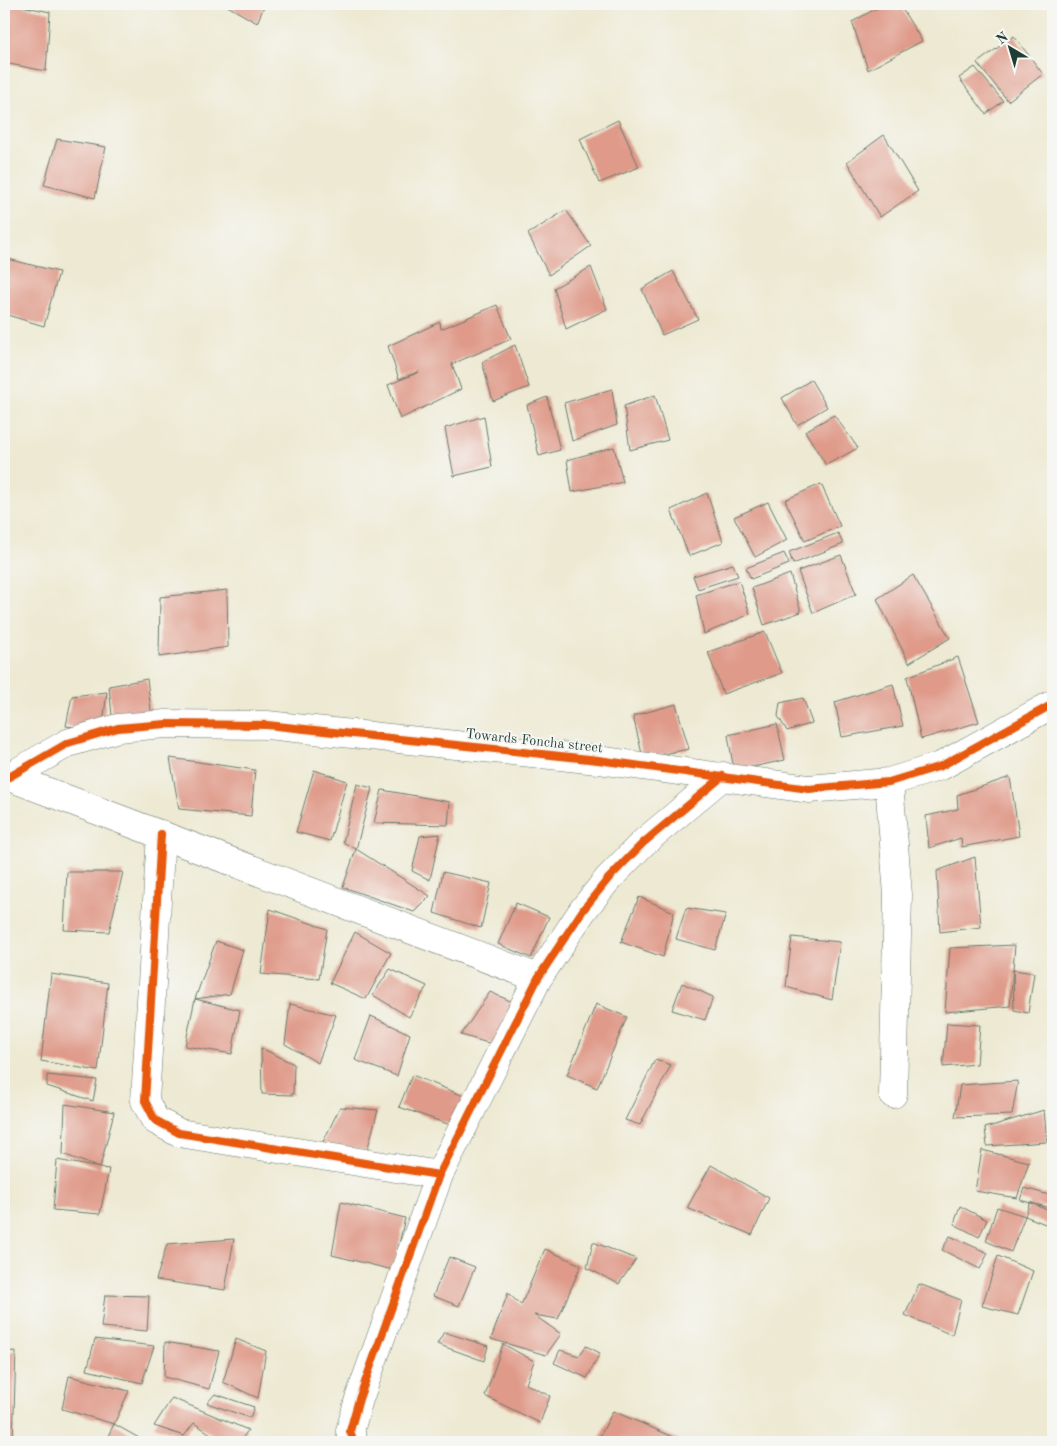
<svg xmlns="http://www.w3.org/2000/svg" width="1057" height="1446" font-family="'Old Standard TT',serif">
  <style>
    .building { fill: #df9a89 }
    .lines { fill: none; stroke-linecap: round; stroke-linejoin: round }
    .minor-casing { stroke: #67796b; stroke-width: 29 }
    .minor { stroke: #fff; stroke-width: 28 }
    .cycleway-casing { stroke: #f6f6f2; stroke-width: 11 }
    .cycleway { stroke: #e8590c; stroke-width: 8 }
    .labels { text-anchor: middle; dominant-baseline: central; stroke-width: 4; stroke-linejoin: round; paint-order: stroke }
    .street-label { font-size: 14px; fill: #1f3d34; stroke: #f6f6f2 }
  </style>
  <rect width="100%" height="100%" fill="#f6f6f2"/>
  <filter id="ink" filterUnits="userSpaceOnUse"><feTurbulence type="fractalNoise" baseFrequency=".02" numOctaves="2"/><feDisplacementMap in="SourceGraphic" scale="10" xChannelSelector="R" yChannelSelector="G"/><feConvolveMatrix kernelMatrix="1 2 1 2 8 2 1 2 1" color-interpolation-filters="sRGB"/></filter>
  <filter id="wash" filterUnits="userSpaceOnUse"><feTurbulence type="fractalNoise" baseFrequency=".0096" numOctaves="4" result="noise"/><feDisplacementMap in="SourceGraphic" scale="20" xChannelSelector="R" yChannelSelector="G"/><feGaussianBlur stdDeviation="1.12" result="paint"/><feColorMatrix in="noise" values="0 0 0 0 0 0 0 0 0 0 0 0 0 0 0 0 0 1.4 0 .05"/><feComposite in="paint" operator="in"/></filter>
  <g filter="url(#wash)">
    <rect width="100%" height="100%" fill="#ede9d2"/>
    <g id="blocks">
      <!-- building -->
      <path class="building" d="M12,4L50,12L46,71L4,63V14L7,15Z
        M224,4H265L257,23Z
        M884,4H899L922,41L868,70L852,22Z
        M1014,36L1043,74L1008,101L977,63Z
        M975,67L1003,101L986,114L959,78Z
        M618,120L639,167L599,183L580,139Z
        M884,135L918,191L880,217L847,162Z
        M57,139L106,147L95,198L44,185Z
        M566,210L591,246L549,275L528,234Z
        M8,259L59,272L44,326L4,314V275Z
        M591,267L607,309L566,329L554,288Z
        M673,271L698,319L662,335L642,289Z
        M497,305L511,339L452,364L461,389L400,419L388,385L419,372L399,379L388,346L440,322L441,329Z
        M515,345L529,387L493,401L482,362Z
        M811,380L827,407L797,425L782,398Z
        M612,389L617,425L572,441L564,403Z
        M655,395L668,440L630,450L624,406Z
        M547,397L560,450L539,456L527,405Z
        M834,415L858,448L826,465L805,431Z
        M484,416L492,467L454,476L445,428Z
        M614,447L623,482L572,492L567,460Z
        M821,484L840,526L805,541L785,500Z
        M707,493L723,542L689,556L671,510Z
        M768,502L787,540L755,557L734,517Z
        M838,533L843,544L793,564L789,552Z
        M784,553L789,564L751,579L746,568Z
        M841,555L856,594L813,613L798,571Z
        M733,564L738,576L698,589L693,576Z
        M790,574L801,612L764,625L752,588Z
        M913,575L950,638L909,663L877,599Z
        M739,581L750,614L704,634L696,595Z
        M227,590L228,647L159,657L160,597Z
        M765,632L782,673L723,694L708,652Z
        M958,657L979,722L921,739L907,677Z
        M147,679L152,718L113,725L109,686Z
        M893,684L903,726L842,737L835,702Z
        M107,692L102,731L66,726L72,696Z
        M803,698L812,723L787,731L778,716L780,703Z
        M676,704L689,749L643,758L633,716Z
        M777,724L785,760L734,771L728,735Z
        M170,758L255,770L251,816L179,809Z
        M314,770L347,781L330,841L296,832Z
        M1010,777L1019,836L962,847L961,838L929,848L926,816L958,809L957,795Z
        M357,784L372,788L356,849L343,842Z
        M382,790L450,802L448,825L374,823Z
        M440,834L430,880L412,871L420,836Z
        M356,849L430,896L414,912L343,887Z
        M975,857L981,927L940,932L937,871Z
        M67,872H123L109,932L64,930Z
        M443,872L491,883L481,928L434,913Z
        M639,897L674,912L663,957L621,942Z
        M516,903L549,917L531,958L498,944Z
        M686,908L726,914L715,950L676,939Z
        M270,909L327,929L319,979L261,974Z
        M355,932L391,953L366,999L330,983Z
        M792,937L840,942L832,1000L786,987Z
        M216,941L243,950L230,994L195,999Z
        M1015,945L1010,1006L945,1012L950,948Z
        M390,969L427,986L409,1017L373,995Z
        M1013,970L1034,973L1028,1013L1014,1010Z
        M51,974L108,983L98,1071L41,1061Z
        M682,983L713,997L705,1020L672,1010Z
        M490,992L515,1003L495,1045L461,1035Z
        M195,999L240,1010L232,1054L185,1046Z
        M290,1004L336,1015L318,1063L285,1044Z
        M596,1004L627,1017L597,1088L567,1075Z
        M371,1016L410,1034L397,1076L355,1060Z
        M947,1023L980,1025L977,1064L943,1067Z
        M261,1048L294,1064L293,1095L262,1094Z
        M655,1060L671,1065L640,1125L625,1120Z
        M47,1075L97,1080L93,1101L47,1086Z
        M412,1075L476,1101L462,1129L399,1107Z
        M1018,1081L1012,1115L955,1117L960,1085Z
        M65,1104L114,1112L100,1168L109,1169L100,1214L53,1210L57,1160L100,1168L63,1154Z
        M340,1107L378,1110L367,1151L322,1144Z
        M1044,1110L1047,1142L987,1146L985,1128Z
        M982,1150L1029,1162L1017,1198L975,1191Z
        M711,1165L769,1198L752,1235L687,1208Z
        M1024,1188L1053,1196V1209L1020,1200Z
        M341,1202L405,1218L393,1270L332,1255Z
        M1030,1202L1053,1213V1227L1025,1216Z
        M960,1206L987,1220L979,1237L954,1224Z
        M997,1207L1025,1216L1011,1252L986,1241Z
        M950,1236L988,1253L980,1269L942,1250Z
        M234,1239L225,1290L156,1280L167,1244Z
        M593,1242L636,1259L619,1284L587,1268Z
        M545,1249L581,1265L558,1319L534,1315L561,1334L546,1355L491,1339L508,1293L521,1305Z
        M998,1256L1033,1271L1018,1315L982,1306Z
        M449,1257L475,1267L459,1306L433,1296Z
        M919,1284L961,1300L952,1335L905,1315Z
        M105,1295L149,1296L147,1331L101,1327Z
        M444,1332L488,1346L484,1361L437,1344Z
        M95,1339L154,1346L142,1383L87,1370Z
        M236,1339L266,1351L258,1398L223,1382Z
        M165,1342L219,1351L209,1389L164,1377Z
        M503,1344L534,1361L526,1384L550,1396L540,1423L485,1396Z
        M586,1346L600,1353L587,1378L554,1363L560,1350L579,1356Z
        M16,1351L13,1442H4V1352Z
        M69,1376L129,1391L114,1424L62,1409Z
        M215,1394L254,1407L250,1418L207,1403Z
        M172,1398L203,1411L248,1430L240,1442H223L194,1423L184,1436L154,1426Z
        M613,1411L685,1442H597Z
        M114,1424L139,1438L137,1442H105Z"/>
    </g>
  </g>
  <g filter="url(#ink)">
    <use href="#blocks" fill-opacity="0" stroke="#67796b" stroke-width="1"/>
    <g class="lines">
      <defs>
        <path id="minor" d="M4,777H9L68,743L118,728L166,724L267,725L598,760L809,789L889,782L941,766L1053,704
          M9,777L538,978
          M889,782L898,895L893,1094
          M161,834L145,1101L155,1120L179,1133L439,1175
          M354,1442L350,1431L359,1399L439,1175L538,978L583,910L608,879L643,843L723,776"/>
      </defs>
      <!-- minor casing -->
      <use href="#minor" class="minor-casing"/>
      <!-- minor -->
      <use href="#minor" class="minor"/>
      <defs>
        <path id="cycleway" d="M4,777H9L68,743L118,728L166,724L267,725L598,760L809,789L889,782L941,766L1053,704
          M161,834L145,1101L155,1120L179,1133L439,1175
          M354,1442L350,1431L359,1399L439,1175L538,978L583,910L608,879L643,843L723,776"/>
      </defs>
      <!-- cycleway casing -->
      <use href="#cycleway" class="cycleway-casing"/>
      <!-- cycleway -->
      <use href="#cycleway" class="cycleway"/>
    </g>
  </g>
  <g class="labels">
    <!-- street labels -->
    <g class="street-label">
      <text transform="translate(534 741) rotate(6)">Towards Foncha street</text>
    </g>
  </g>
  <!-- margin -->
  <rect width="1057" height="1446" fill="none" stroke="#f6f6f2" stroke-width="20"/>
  <!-- north arrow -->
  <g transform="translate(1010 48) rotate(322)" stroke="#f6f6f2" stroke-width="4" paint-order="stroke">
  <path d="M0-4L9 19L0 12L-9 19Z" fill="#1f3d34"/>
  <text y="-8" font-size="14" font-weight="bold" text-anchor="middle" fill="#1f3d34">N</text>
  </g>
</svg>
